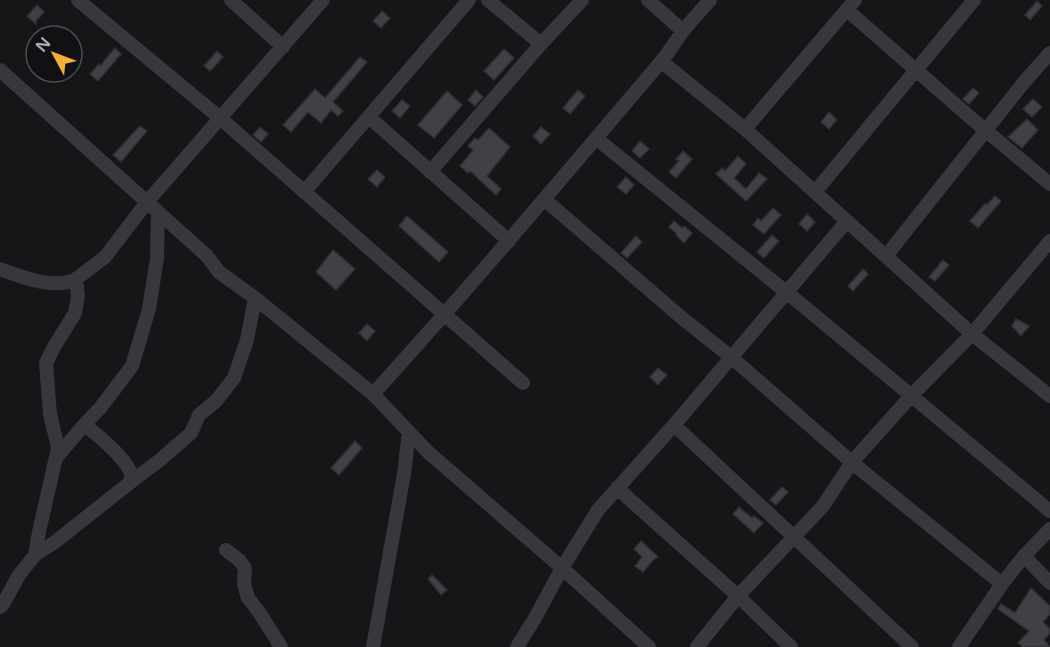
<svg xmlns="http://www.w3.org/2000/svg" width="1050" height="647" font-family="'Varela Round',sans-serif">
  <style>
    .building { fill: #404145; stroke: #303034; stroke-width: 1.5 }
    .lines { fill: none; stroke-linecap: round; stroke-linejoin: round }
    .minor { stroke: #37383d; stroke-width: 14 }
  </style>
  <rect width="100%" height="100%" fill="#161618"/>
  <!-- building -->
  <path class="building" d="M1037,1L1042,6L1030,20L1025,15Z
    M37,5L44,12L36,21V24L27,16Z
    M382,11L390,18L381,28L373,21Z
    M115,48L121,54L98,81L90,74L99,64L100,66Z
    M504,49L514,58L494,80L484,71Z
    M217,51L223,57L210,71L204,66Z
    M360,57L367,62L333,102L343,111L338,116L331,110L321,123L308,112L291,132L283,125L315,89L325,98Z
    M973,88L979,93L969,104L963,99Z
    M476,90L483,97L475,106L468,100Z
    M578,90L585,96L570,114L563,108Z
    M447,91L462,105L434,138L418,125Z
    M1033,99L1042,107L1032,117L1023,109Z
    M402,100L410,106L400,118L392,111Z
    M829,112L837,120L829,129L821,122Z
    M1027,119L1038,130L1022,148L1008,137Z
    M140,126L147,131L121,162L113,155Z
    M260,127L268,134L261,142L253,135Z
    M541,127L550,134L541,144L533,136Z
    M489,128L510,147L487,176L501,189L496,195L470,171L468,173L460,166L473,150L468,146L475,138L478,140Z
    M640,141L649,149L640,158L632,151Z
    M683,151L692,159L676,178L669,172L679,161L676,159Z
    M738,156L746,164L734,178L746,189L759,173L767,179L746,201L716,174L722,168L725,171Z
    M377,170L385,177L377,187L368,179Z
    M626,177L634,185L626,194L617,187Z
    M995,196L1001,201L978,228L970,221L985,204L987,205Z
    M773,208L781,215L764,234L753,225L758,218L761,221Z
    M807,214L815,222L807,231L799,224Z
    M407,216L448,252L439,262L399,226Z
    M674,221L682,228L684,226L692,233L684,243L676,235L677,234L669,227Z
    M772,235L779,241L764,258L757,252Z
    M636,236L642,242L627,258L621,253Z
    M333,250L355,269L336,290L316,272Z
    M943,260L949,265L935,281L929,277Z
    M863,269L868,274L853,291L848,286Z
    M1016,319L1029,326L1021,336L1012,326Z
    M367,324L375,331L367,341L359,333Z
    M658,368L667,375L658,385L650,377Z
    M355,441L362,448L339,475L331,468Z
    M782,487L788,492L776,505L770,500Z
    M739,507L752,518L754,516L763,523L754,533L733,514Z
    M641,541L658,557L653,560L643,572L635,566L642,557L634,549Z
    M432,575L447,590L441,595L428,579Z
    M1031,588L1050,606V614L1043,622L1050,629V633L1044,640L1050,647H1023L1018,643L1029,631L998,609L1001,604L1015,613Z"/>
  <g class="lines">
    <!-- minor -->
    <path class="minor" d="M78,0L220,118L523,383
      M231,0L283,47
      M488,0L541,44
      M648,0L683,31
      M847,10L971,118L1050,184
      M662,62L745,129L972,334L1050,396
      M0,70L207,256L219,272L255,298L373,394L428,452L562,568L649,647
      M369,117L509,241
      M745,129L855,0
      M597,139L801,304L1050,511
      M430,172L541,44L582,0
      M304,192L469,0
      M815,192L974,0
      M544,199L682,318L731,357L855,465L1002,584
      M886,256L1025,81L1050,53
      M0,269C19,276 41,285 62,283C67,283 72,281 76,279
      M373,394C471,286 565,175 659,64C668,54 675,42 683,31C692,20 701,10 710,0
      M84,425C97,434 124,457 130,471C131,474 131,478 132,481
      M674,425L912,647
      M56,458L84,425L101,407L132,366L149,309L157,258L158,212
      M617,488L738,596L791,647
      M226,550L239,560L245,568L244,584L248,598L259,612L281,647
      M35,555L39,532L58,448L50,414L46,363L54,347L75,313L78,296L76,279L105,257L147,202L323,0
      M1024,556L1050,583
      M0,607L3,604L19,575L35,555L55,542L132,481L160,460L191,433L199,415L216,401L234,378L247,340L255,298
      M373,647L404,474L409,432
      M517,647L535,618L562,568L598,510L674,425L847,221
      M697,647L738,596L823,506L852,462L911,396L972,334L1050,241
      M959,647L1002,584L1024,556L1050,529"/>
  </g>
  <!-- north arrow -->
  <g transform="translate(54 54) rotate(311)"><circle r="28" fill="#111113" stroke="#4d4f55" stroke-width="1.5"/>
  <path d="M0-4.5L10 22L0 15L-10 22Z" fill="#f2b134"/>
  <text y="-9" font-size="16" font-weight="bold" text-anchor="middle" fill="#a8adb8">N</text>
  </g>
</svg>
